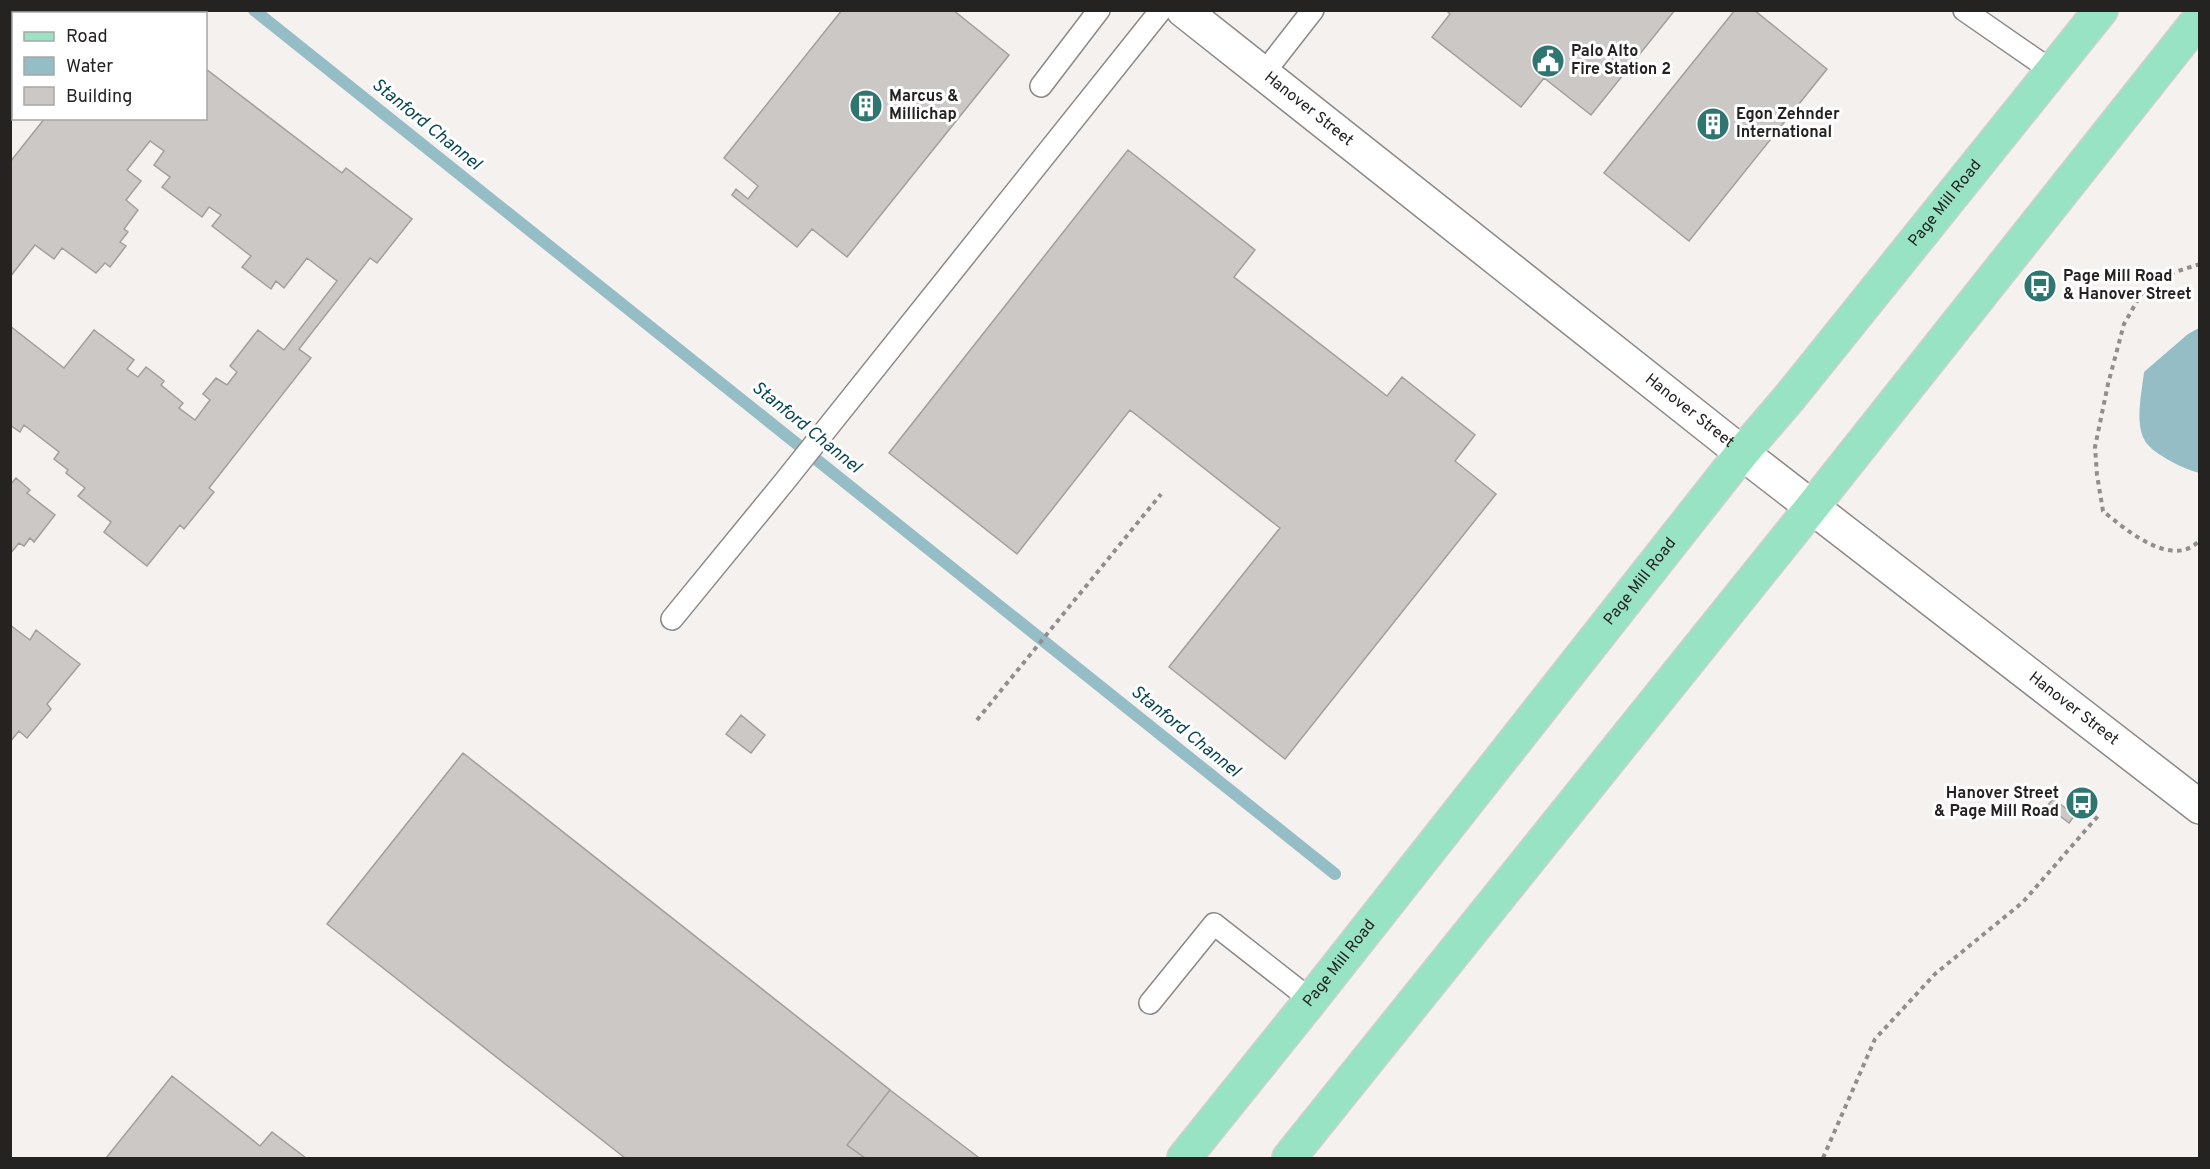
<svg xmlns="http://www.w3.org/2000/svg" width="2210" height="1169" font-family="Overpass,sans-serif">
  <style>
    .water { fill: #94bdc6 }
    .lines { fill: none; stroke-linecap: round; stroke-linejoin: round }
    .stream { stroke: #94bdc6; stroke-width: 12 }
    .building { fill: #ccc8c6; stroke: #a29f9d; stroke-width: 1.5 }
    .service-casing { stroke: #8c8886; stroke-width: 24 }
    .tertiary-casing { stroke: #8c8886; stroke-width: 36 }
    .primary-casing { stroke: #cfcfce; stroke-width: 36 }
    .path { stroke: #918e8d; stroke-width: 4; stroke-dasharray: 4.5 4.5; stroke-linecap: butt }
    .service { stroke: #fff; stroke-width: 21 }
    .tertiary { stroke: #fff; stroke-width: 33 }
    .primary { stroke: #97e3c4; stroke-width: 33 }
    .labels { text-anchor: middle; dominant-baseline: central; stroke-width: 6; stroke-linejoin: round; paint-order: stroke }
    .poi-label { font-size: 16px; font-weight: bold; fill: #252322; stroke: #fff; text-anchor: start }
    .street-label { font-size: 16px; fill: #252322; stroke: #fff }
    .water-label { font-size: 18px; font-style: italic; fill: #084751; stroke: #fff }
  </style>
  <rect width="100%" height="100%" fill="#f5f1ef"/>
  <!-- water -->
  <path class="water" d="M2199,328V473C2184,469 2150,453 2144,439C2135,421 2142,391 2144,372L2188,334Z"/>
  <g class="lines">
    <!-- stream -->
    <path class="stream" d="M254,10L1335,874"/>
  </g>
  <!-- building -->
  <path class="building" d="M842,10H953L1009,55L847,257L812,229L797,247L732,195L736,189L748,199L758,186L724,158Z
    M1446,10H1675L1591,115L1544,78L1521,107L1432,37L1450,14Z
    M1735,10H1754L1827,69L1689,241L1604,173Z
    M206,69L342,173L346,168L412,219L377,263L370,258L299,349L311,358L209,488L214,492L184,529L180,525L147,566L104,532L111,522L78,496L85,488L66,473L68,470L54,459L59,452L24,425L20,432L10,425V326L64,368L94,330L134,360L127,369L138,377L146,367L164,381L161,385L183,403L179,408L195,420L210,400L203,394L216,378L227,385L237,372L230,366L258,330L284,350L337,281L307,258L284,288L276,281L271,289L242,267L251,256L212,226L221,215L209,207L202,217L162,187L170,177L154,165L164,151L150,141L127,170L141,181L126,200L138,210L124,229L128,232L120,242L126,246L110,267L105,263L96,273L62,248L54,259L35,245L10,277V162L45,118H206Z
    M1128,150L1255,250L1234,277L1387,396L1402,377L1475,435L1455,461L1496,494L1285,759L1169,667L1280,528L1130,410L1017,554L889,453Z
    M16,478L30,490L27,493L55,515L34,542L30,538L24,546L19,543L10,554V485Z
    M10,625L30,640L36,630L80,664L47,704L51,709L27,738L19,731L10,742Z
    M741,715L765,735L751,753L726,734Z
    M463,753L890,1090L847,1145L865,1158H625L327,924Z
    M2053,799L2075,815L2069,823L2047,806Z
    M172,1076L260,1146L272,1132L306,1158H106Z
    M890,1090L978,1157L977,1158H865L847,1145Z"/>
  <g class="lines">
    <defs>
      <path id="service" d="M1964,10L2052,71
        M1263,74L1313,10
        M1041,86L1099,10
        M672,619L785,481L1161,10
        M1150,1003L1214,924L1311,1000"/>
      <g id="tertiary">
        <path id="s1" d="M1183,10L1742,453L2200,807"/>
      </g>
      <g id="primary">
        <path id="s2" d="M1184,1158L1311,1000L1742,453L1790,397L2101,10"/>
        <path d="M1289,1158L1812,507L2200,18"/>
      </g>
    </defs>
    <!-- service casing -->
    <use href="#service" class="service-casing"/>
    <!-- tertiary casing -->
    <use href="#tertiary" class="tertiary-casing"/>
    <!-- primary casing -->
    <use href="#primary" class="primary-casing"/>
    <!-- path -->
    <path class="path" d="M2200,264L2172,273L2154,283L2140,296L2124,324L2108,384L2095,447L2097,475L2103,511C2126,530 2173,570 2200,540
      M977,720L1161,494
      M1823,1158L1875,1039L1935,974L2023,902L2098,816"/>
    <!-- service -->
    <use href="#service" class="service"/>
    <!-- tertiary -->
    <use href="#tertiary" class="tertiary"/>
    <!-- primary -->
    <use href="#primary" class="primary"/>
  </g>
  <!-- icons -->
  <defs>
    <symbol id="civic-disc" viewBox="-11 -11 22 22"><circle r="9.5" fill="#2e766f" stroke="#fff"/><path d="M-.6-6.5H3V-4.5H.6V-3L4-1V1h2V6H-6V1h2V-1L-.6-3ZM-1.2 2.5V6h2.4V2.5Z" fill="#fff"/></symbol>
    <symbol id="building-disc" viewBox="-11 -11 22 22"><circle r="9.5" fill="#2e766f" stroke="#fff"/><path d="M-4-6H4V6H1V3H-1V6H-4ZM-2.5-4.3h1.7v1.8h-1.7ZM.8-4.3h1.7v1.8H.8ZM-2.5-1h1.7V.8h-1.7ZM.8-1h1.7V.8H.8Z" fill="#fff"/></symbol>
    <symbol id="bus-disc" viewBox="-11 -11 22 22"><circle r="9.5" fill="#2e766f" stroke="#fff"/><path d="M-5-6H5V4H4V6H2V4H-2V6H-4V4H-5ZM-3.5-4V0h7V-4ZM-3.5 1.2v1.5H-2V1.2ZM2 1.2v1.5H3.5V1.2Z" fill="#fff"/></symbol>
  </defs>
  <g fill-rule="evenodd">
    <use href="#civic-disc" x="1529" y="42" width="38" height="38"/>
    <use href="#building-disc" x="847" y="87" width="38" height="38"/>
    <use href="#building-disc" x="1694" y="105" width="38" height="38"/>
    <use href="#bus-disc" x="2021" y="267" width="38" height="38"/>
    <use href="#bus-disc" x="2063" y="784" width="38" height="38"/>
  </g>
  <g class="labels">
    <!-- poi labels -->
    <g class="poi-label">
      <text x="1571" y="52">Palo Alto<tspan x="1571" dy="18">Fire Station 2</tspan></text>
      <text x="889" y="97">Marcus &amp;<tspan x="889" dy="18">Millichap</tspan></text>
      <text x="1736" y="115">Egon Zehnder<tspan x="1736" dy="18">International</tspan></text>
      <text x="2063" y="277">Page Mill Road<tspan x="2063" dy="18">&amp; Hanover Street</tspan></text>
      <text x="2059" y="794" text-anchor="end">Hanover Street<tspan x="2059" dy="18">&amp; Page Mill Road</tspan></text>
    </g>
    <!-- street labels -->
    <g class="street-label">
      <text stroke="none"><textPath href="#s1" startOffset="160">Hanover Street</textPath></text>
      <text stroke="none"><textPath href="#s2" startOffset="1221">Page Mill Road</textPath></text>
      <text stroke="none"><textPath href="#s1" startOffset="646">Hanover Street</textPath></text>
      <text stroke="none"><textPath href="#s2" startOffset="735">Page Mill Road</textPath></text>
      <text stroke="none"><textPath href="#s1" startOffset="1132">Hanover Street</textPath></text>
      <text stroke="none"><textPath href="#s2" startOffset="249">Page Mill Road</textPath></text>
    </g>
    <!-- water labels -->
    <g class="water-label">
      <text transform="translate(426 125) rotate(39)">Stanford Channel</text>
      <text transform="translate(806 428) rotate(39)">Stanford Channel</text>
      <text transform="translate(1185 732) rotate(39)">Stanford Channel</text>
    </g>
  </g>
  <!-- border -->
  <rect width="2210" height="1169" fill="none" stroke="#252322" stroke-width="24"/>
  <!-- legend -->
  <rect x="12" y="12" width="195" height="108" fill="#ffffff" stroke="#a8a7a7" stroke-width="1.5"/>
  <rect x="24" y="32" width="30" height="9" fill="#97e3c4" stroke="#a8a7a7" stroke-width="1.5"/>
  <text x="66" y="42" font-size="18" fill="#252322">Road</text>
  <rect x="24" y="57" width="30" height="18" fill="#94bdc6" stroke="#a8a7a7" stroke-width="1.5"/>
  <text x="66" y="72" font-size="18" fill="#252322">Water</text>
  <rect x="24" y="87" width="30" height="18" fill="#ccc8c6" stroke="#a8a7a7" stroke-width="1.5"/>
  <text x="66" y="102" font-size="18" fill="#252322">Building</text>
</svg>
